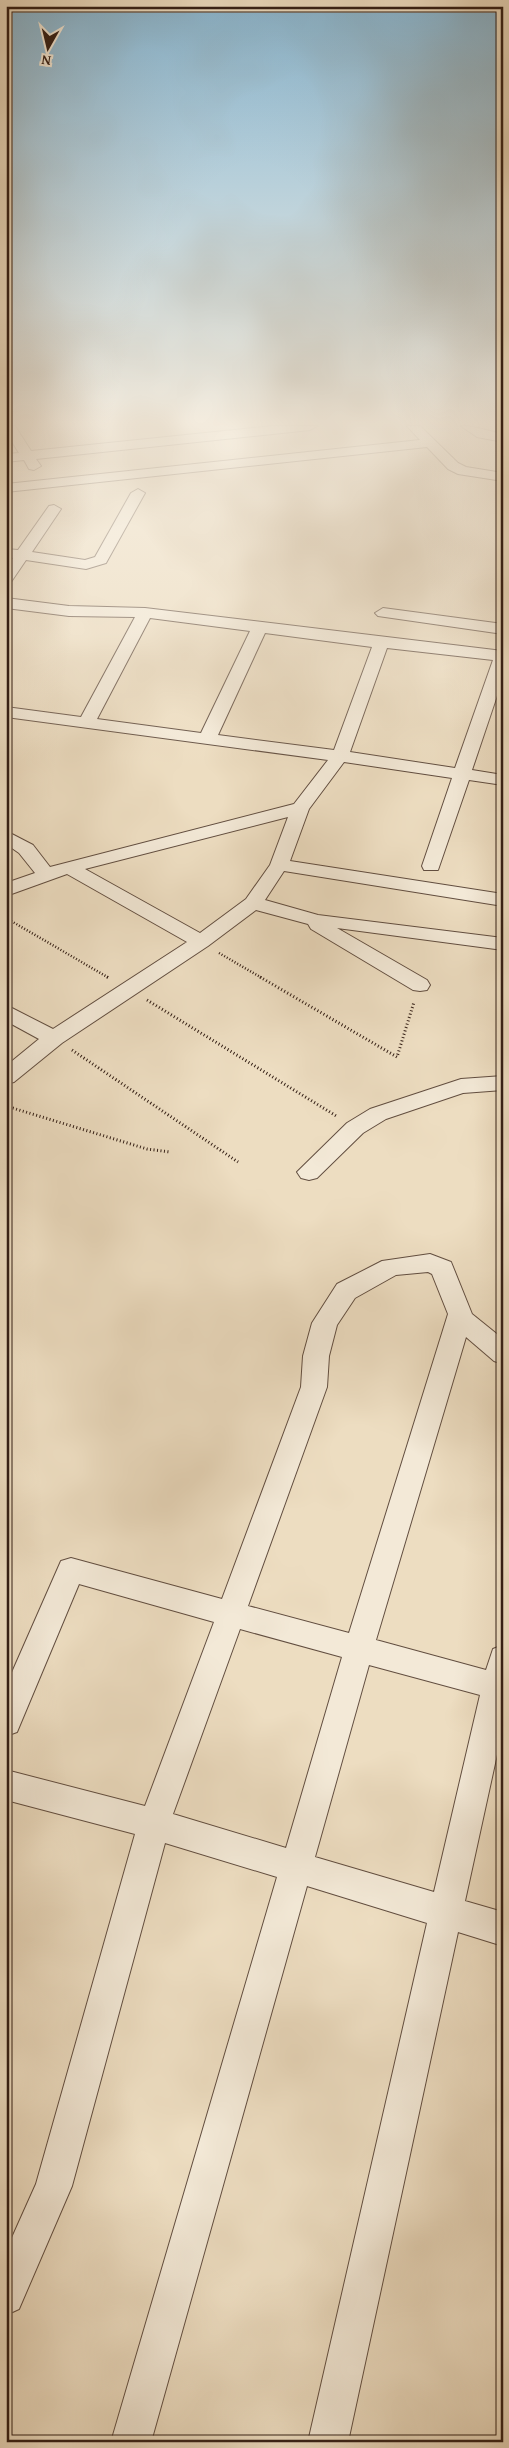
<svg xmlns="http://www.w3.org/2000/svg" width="509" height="2448" font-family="'Gentium Book Plus',serif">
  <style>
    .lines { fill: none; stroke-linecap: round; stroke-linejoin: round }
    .minor-casing { stroke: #624e40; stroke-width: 2 }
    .path-far1 { stroke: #331e15; stroke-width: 2.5; stroke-dasharray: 1 2; stroke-linecap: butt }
    .path { stroke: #331e15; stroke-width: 3; stroke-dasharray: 1 2.5; stroke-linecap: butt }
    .minor { fill: #f3e9d7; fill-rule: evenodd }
  </style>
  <rect width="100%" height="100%" fill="#edddc1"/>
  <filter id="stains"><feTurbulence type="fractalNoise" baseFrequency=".004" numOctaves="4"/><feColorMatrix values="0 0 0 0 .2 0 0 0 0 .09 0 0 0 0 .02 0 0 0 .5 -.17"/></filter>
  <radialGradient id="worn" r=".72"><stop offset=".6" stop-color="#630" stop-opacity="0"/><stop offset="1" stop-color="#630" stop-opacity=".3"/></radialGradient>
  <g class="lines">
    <defs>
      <path id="minor" d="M6,426H15L31,451L273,426H317L310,430L36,459L41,466L34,470L29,469L24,460L6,462V454L19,453L6,432Z
        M407,426H420L458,463L466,467L503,473V481L458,474L448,469L427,447L6,492V484L420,440Z
        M461,426C476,426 488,431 503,434V442L477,437Z
        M138,489L145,493L106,563L86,569L26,560L11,582L6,583V568L13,558L6,557V549L18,550L49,506L54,505L61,509L32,552L85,560L95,557L131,493Z
        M6,598L69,606L145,608L503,651V678L472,770L503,775V785L469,780L438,870H424L422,866L452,778L344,762L309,809L290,861L503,894V906L284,871L265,900L318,915L503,938V950L337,928L427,980L430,985L427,990L420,991L413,990L311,929L308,924L256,910L208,946L62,1043L14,1082L6,1084V1066L39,1039L6,1021V1005L53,1029L187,942L67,874L6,896V883L35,873L19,853L6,844V831L33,845L50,867L294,804L328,760L6,717V707L81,717L135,617L69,616L6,608ZM150,618L250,631L201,733L97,719ZM265,633L372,647L334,750L218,735ZM387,648L493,660L455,768L350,752ZM288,817L270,865L246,899L200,933L85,869Z
        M383,608L503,624V634L378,616L375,613Z
        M503,1076V1090L463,1093L386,1119L363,1133L317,1178L309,1180L301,1178L297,1172L347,1123L370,1109L461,1079Z
        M430,1254L451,1262L472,1314L503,1339V1364L494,1361L466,1337L376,1640L486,1670L493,1649L503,1645V1727L465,1901L503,1912V1946L458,1932L348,2442H308L427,1923L307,1886L151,2442H111L277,1877L165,1843L72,2186L19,2309L6,2315V2251L36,2184L135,1834L6,1800V1770L145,1806L214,1622L79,1584L17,1732L6,1736V1686L61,1561L71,1558L222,1599L301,1387L303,1356L312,1323L337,1284L382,1261ZM428,1272L432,1274L448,1314L349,1633L248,1606L327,1387L329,1356L337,1325L355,1298L396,1275ZM240,1629L342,1657L286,1848L173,1814ZM369,1665L480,1695L434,1892L315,1857Z"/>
    </defs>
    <!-- minor casing -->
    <use href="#minor" class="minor-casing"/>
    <!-- path-far1 -->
    <path class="path-far1" d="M6,918L109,978
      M219,953L262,978"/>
    <!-- path -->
    <path class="path" d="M107,977L109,978
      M260,977L397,1057L414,1002
      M147,1000L338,1117
      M72,1050L238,1162
      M6,1106L147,1149L170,1152"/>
    <!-- minor -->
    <use href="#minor" class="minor"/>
  </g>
  <!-- sky -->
  <linearGradient id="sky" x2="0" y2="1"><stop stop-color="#88b7d3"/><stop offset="0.55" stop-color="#f7f0e3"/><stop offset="1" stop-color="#f7f0e3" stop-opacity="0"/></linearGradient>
  <rect width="509" height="769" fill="url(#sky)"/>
  <!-- margin -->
  <rect width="509" height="2448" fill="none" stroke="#edddc1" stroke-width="25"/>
  <rect x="8" y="8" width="494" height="2433" fill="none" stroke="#331e15" stroke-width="2.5"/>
  <rect x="12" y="12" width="484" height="2423" fill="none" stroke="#331e15"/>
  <!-- north arrow -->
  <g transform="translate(48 48) rotate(188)" stroke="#f3e9d7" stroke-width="4" paint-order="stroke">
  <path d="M0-4L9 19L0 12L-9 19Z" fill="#331e15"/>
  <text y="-8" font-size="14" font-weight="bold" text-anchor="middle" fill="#331e15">N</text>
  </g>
  <rect width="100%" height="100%" filter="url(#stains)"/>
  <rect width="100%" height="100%" fill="url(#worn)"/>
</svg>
